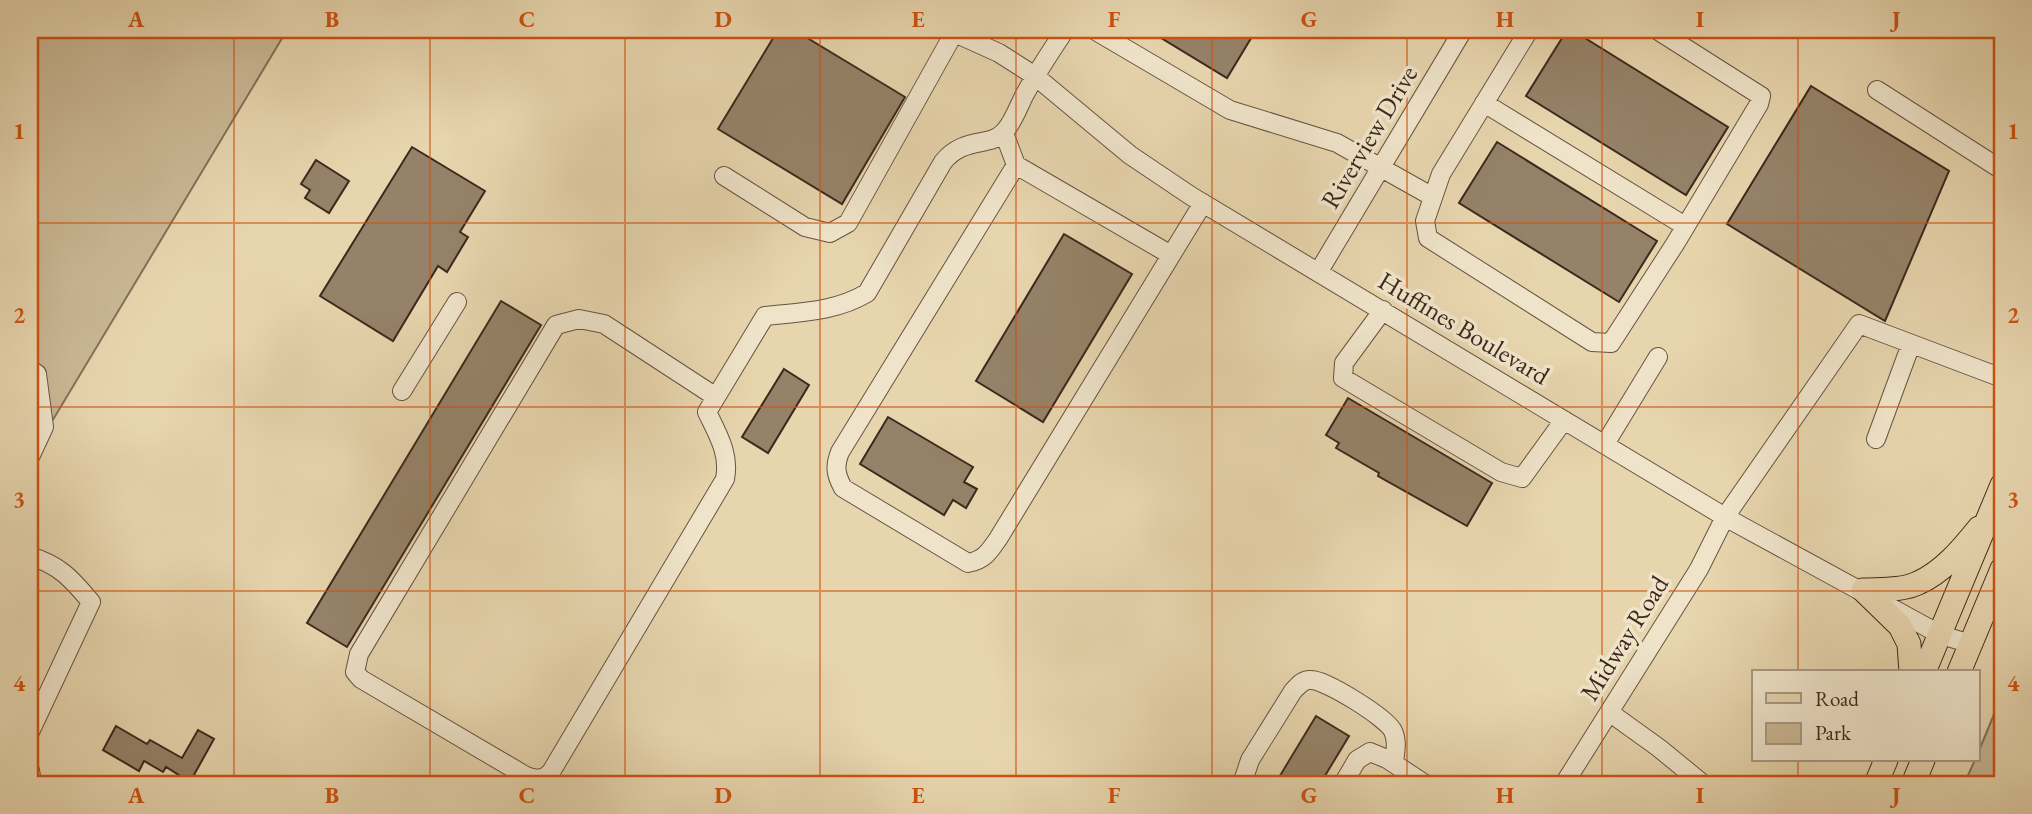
<svg xmlns="http://www.w3.org/2000/svg" width="2032" height="814" font-family="'EB Garamond',serif">
  <style>
    .green { fill: #cab895; stroke: #847059; stroke-width: 2 }
    .building { fill: #958268; stroke: #3d281d; stroke-width: 2 }
    .lines { fill: none; stroke-linecap: round; stroke-linejoin: round }
    .minor-casing { stroke: #685341; stroke-width: 20 }
    .major-casing { stroke: #3d281d; stroke-width: 25 }
    .minor { stroke: #efe4ca; stroke-width: 18 }
    .major { stroke: #e7d5ae; stroke-width: 23 }
    .grid { fill: none; stroke: #ce520f; stroke-width: 2; stroke-opacity: 0.55 }
    .labels { text-anchor: middle; dominant-baseline: central; stroke-width: 7; stroke-linejoin: round; paint-order: stroke }
    .street-label { font-size: 26px; fill: #3d281d; stroke: #efe4ca }
    .neatline { fill: none; stroke: #ce520f; stroke-width: 2.5 }
    .grid-label { font-size: 23px; text-anchor: middle; font-weight: bold; fill: #ce520f }
  </style>
  <rect width="100%" height="100%" fill="#e7d5ae"/>
  <filter id="stains"><feTurbulence type="fractalNoise" baseFrequency=".00286" numOctaves="4"/><feColorMatrix values="0 0 0 0 .2 0 0 0 0 .09 0 0 0 0 .02 0 0 0 .5 -.17"/></filter>
  <radialGradient id="worn" r=".72"><stop offset=".6" stop-color="#630" stop-opacity="0"/><stop offset="1" stop-color="#630" stop-opacity=".3"/></radialGradient>
  <!-- green -->
  <path class="green" d="M30,30H287L30,458Z
    M2002,695V784H1964L1975,760H1978V753Z"/>
  <!-- building -->
  <path class="building" d="M778,30H794L905,97L842,204L718,129Z
    M1148,30H1256L1227,78Z
    M1567,30H1572L1728,127L1686,195L1526,96Z
    M1811,86L1949,171L1885,321L1727,224Z
    M1497,142L1657,241L1619,302L1459,203Z
    M412,147L485,191L460,232L468,237L447,272L438,266L393,341L320,296Z
    M316,160L349,181L329,213L305,198L310,190L301,184Z
    M1064,234L1132,274L1043,422L976,381Z
    M501,301L541,325L347,647L307,623Z
    M784,369L809,385L768,453L742,437Z
    M1348,398L1492,483L1467,526L1378,476L1379,473L1336,448L1339,443L1326,435Z
    M888,417L973,467L964,482L977,489L966,508L953,500L944,515L860,464Z
    M1316,716L1349,736L1320,784H1275Z
    M116,726L147,744L150,740L182,758L198,730L214,739L190,782L166,767L163,772L144,761L139,771L103,750Z"/>
  <g class="lines">
    <defs>
      <path id="minor" d="M948,30L999,53L1035,76L1130,155L1191,196L1725,517L1941,635L1971,644
        M1094,30L1230,110L1337,143L1433,197
        M1529,30L1441,174L1425,221L1428,238L1592,342L1611,343L1675,244L1759,104L1761,96L1657,30
        M1877,90L2002,170
        M1484,103L1685,226
        M1004,133L1016,165L840,452C834,467 836,475 843,488L968,563C984,560 989,552 998,539L1203,203
        M1016,165L1171,255
        M724,176L805,227L830,233L848,223L954,33
        M1319,271L1463,30
        M1383,310L1344,363L1343,378L1501,472L1522,478L1564,420
        M30,369L37,374L44,427L30,457
        M402,391L457,302
        M716,397L604,324L579,319L556,325L359,654L355,672L361,679L526,776C537,780 543,780 551,772L725,479C730,454 718,435 707,412L765,316C800,312 835,312 867,293L943,162C964,136 989,148 1004,132C1013,123 1019,105 1025,94C1037,72 1051,51 1065,30
        M1876,439L1911,344
        M1605,444L1658,357
        M30,556C59,565 71,578 91,602L30,732
        M1609,712L1659,748L1703,784
        M30,770L32,784
        M1242,784L1250,760L1293,691C1298,686 1303,679 1311,680C1326,680 1387,718 1393,731C1398,742 1395,752 1394,763
        M1343,784L1357,760L1370,752L1387,759L1425,784
        M1564,784L1699,569L1725,517L1859,324L2002,378"/>
      <path id="major" d="M1863,590C1880,589 1901,591 1918,583C1943,572 1962,549 1979,528
        M1863,590L1900,626L1909,644L1911,672
        M1924,672L2002,485
        M1959,672L2002,569
        M1876,784L1886,760
        M1913,784L1923,760"/>
    </defs>
    <!-- minor casing -->
    <use href="#minor" class="minor-casing"/>
    <!-- major casing -->
    <use href="#major" class="major-casing"/>
    <!-- minor -->
    <use href="#minor" class="minor"/>
    <!-- major -->
    <use href="#major" class="major"/>
  </g>
  <!-- grid -->
  <path class="grid" d="M234,30V784M430,30V784M625,30V784M820,30V784M1016,30V784M1212,30V784M1407,30V784M1602,30V784M1798,30V672M30,223H2002M30,407H2002M30,591H2002M1798,760V784"/>
  <g class="labels">
    <!-- street labels -->
    <g class="street-label">
      <text transform="translate(1369 137) rotate(-59)">Riverview Drive</text>
      <text transform="translate(1464 328) rotate(31)">Huffines Boulevard</text>
      <text transform="translate(1624 638) rotate(-58)">Midway Road</text>
    </g>
  </g>
  <!-- margin -->
  <rect width="2032" height="814" fill="none" stroke="#e7d5ae" stroke-width="77"/>
  <!-- legend -->
  <rect x="1752" y="670" width="228" height="91" fill="#efe4ca" stroke="#a89985" stroke-width="2"/>
  <rect x="1766" y="693" width="35" height="10" fill="#e7d5ae" stroke="#a89985" stroke-width="2"/>
  <text x="1815" y="706" font-size="21" fill="#3d281d">Road</text>
  <rect x="1766" y="723" width="35" height="21" fill="#cab895" stroke="#a89985" stroke-width="2"/>
  <text x="1815" y="740" font-size="21" fill="#3d281d">Park</text>
  <rect x="38" y="38" width="1956" height="738" class="neatline"/>
  <g class="grid-label">
    <text x="136" y="27">A</text>
    <text x="332" y="27">B</text>
    <text x="527" y="27">C</text>
    <text x="723" y="27">D</text>
    <text x="918" y="27">E</text>
    <text x="1114" y="27">F</text>
    <text x="1309" y="27">G</text>
    <text x="1505" y="27">H</text>
    <text x="1700" y="27">I</text>
    <text x="1896" y="27">J</text>
    <text x="19" y="139">1</text>
    <text x="2013" y="139">1</text>
    <text x="19" y="323">2</text>
    <text x="2013" y="323">2</text>
    <text x="19" y="507">3</text>
    <text x="2013" y="507">3</text>
    <text x="19" y="691">4</text>
    <text x="2013" y="691">4</text>
    <text x="136" y="803">A</text>
    <text x="332" y="803">B</text>
    <text x="527" y="803">C</text>
    <text x="723" y="803">D</text>
    <text x="918" y="803">E</text>
    <text x="1114" y="803">F</text>
    <text x="1309" y="803">G</text>
    <text x="1505" y="803">H</text>
    <text x="1700" y="803">I</text>
    <text x="1896" y="803">J</text>
  </g>
  <rect width="100%" height="100%" filter="url(#stains)"/>
  <rect width="100%" height="100%" fill="url(#worn)"/>
</svg>
